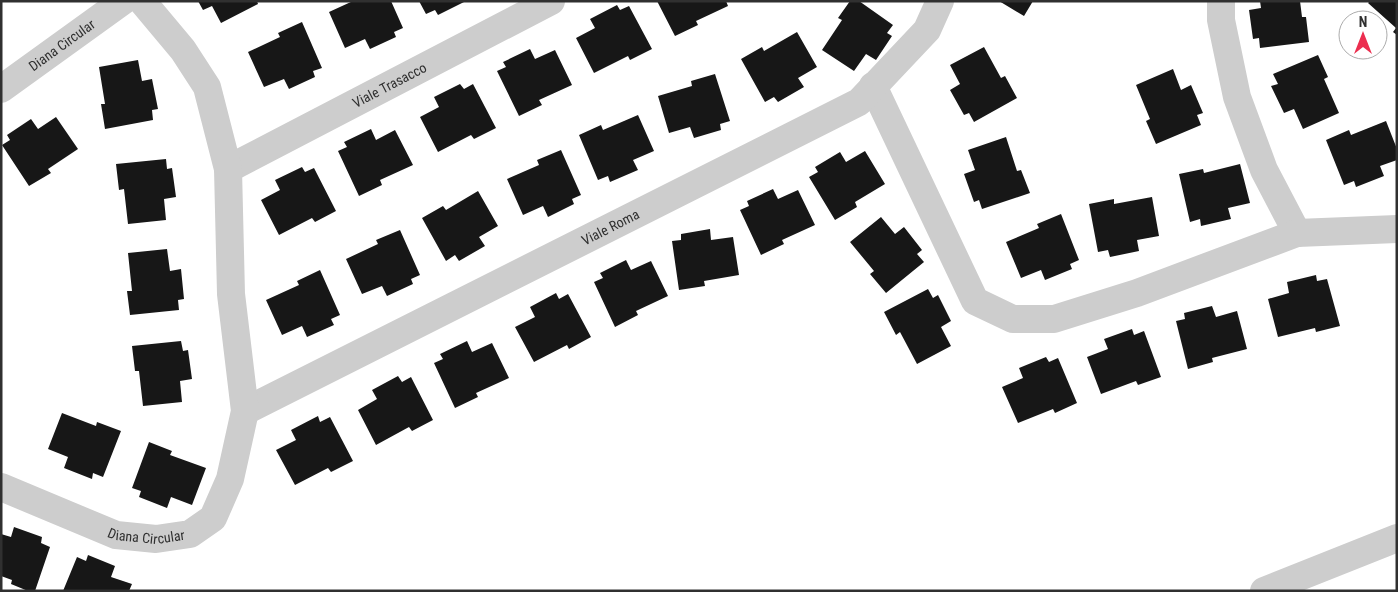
<svg xmlns="http://www.w3.org/2000/svg" width="1398" height="592" font-family="'Roboto Condensed',sans-serif">
  <style>
    .building { fill: #171717 }
    .lines { fill: none; stroke-linecap: round; stroke-linejoin: round }
    .street { stroke: #cdcdcd; stroke-width: 28 }
    .labels { text-anchor: middle; dominant-baseline: central; stroke-width: 5; stroke-linejoin: round; paint-order: stroke }
    .street-label { font-size: 14px; fill: #303030; stroke: #fff }
  </style>
  <rect width="100%" height="100%" fill="#fff"/>
  <!-- building -->
  <path class="building" d="M198,1H257L258,4L221,23L212,6L203,10Z
    M353,1H391L403,28L394,32L396,37L370,49L365,39L345,48L329,12Z
    M419,1H466L438,15L435,10L426,14Z
    M657,1H726L728,6L696,21L698,25L675,36Z
    M850,1H859L893,25L887,33L892,36L876,60L866,54L854,71L822,50L842,20L838,18Z
    M999,1H1033L1024,16Z
    M1260,1H1300L1302,17H1306L1309,42L1260,48L1259,38L1253,39L1249,10L1261,8Z
    M1370,1H1397V35L1393,32L1396,28L1368,3Z
    M617,5L620,10L629,6L652,49L630,60L628,56L594,73L576,38L595,28L590,19Z
    M302,22L322,68L313,71L315,77L289,89L284,79L264,87L248,52L280,37L278,33Z
    M797,32L817,67L798,78L804,87L778,102L774,97L765,102L741,59L762,47L764,51Z
    M984,47L1001,78L1005,76L1017,98L974,122L969,113L964,115L950,90L960,84L950,65Z
    M530,49L535,59L555,50L572,85L539,100L542,105L519,116L497,71L506,67L503,62Z
    M1318,55L1328,77L1324,79L1339,113L1303,129L1294,109L1284,113L1271,86L1278,84L1273,74Z
    M138,60L142,81L152,79L158,109L152,110L153,120L105,129L101,104H105L99,67Z
    M1173,69L1181,90L1191,85L1203,113L1197,115L1201,125L1156,144L1146,121L1150,119L1136,85Z
    M715,74L730,121L720,124L721,130L694,138L690,127L669,133L658,96L692,86L691,81Z
    M460,84L464,89L473,84L496,128L474,139L471,135L438,152L420,117L439,107L434,97Z
    M638,115L654,151L633,160L638,170L610,182L608,176L598,180L579,135L601,125L603,130Z
    M56,117L78,149L48,169L51,173L29,186L2,145L10,140L7,135L31,119L38,129Z
    M1386,121L1397,149V160L1380,166L1384,176L1356,187L1354,181L1344,185L1326,140L1349,130L1351,135Z
    M371,129L376,140L395,130L413,165L380,180L382,185L359,196L338,151L347,147L344,142Z
    M1006,137L1017,171L1021,170L1030,193L982,209L979,200L974,202L964,174L975,170L968,150Z
    M561,150L581,195L572,199L574,204L548,217L543,206L523,215L507,179L539,165L537,160Z
    M865,151L885,184L855,202L857,207L835,220L809,177L818,172L815,167L840,152L846,162Z
    M166,159L167,169L172,168L176,197L164,199L166,220L128,224L124,189L119,190L116,164Z
    M1240,164L1250,203L1228,208L1231,219L1201,226L1200,219L1190,222L1179,174L1203,169L1204,173Z
    M302,167L305,172L314,168L336,211L315,222L312,218L279,235L261,200L280,190L275,180Z
    M773,189L778,199L798,190L815,225L782,240L784,244L761,255L740,210L749,206L747,201Z
    M478,191L498,226L479,237L485,246L459,261L455,255L446,261L422,218L443,206L446,210Z
    M1152,197L1159,236L1137,240L1139,251L1110,257L1108,250L1098,252L1089,204L1114,199V204Z
    M1061,214L1079,260L1070,264L1072,269L1045,280L1041,270L1021,278L1006,242L1039,228L1037,224Z
    M881,217L895,234L904,227L922,250L917,254L924,262L886,293L870,274L874,271L850,242Z
    M710,229L711,240L733,237L739,275L704,281L705,286L679,290L672,241L681,240V234Z
    M400,230L420,275L411,279L413,284L387,296L382,286L362,294L346,259L378,244L376,240Z
    M167,249L170,271L181,269L184,299L178,300L179,310L130,315L127,291H132L128,253Z
    M626,260L631,270L651,261L668,296L636,311L638,315L615,327L594,282L603,278L600,273Z
    M320,270L340,315L331,319L334,325L307,337L302,326L282,335L266,300L299,285L297,281Z
    M1316,275L1317,281L1327,279L1340,326L1316,332L1315,328L1278,337L1268,299L1289,293L1287,282Z
    M928,289L933,298L938,295L951,321L941,327L951,346L917,364L900,332L896,335L884,312Z
    M556,293L559,299L568,294L591,337L569,349L567,345L534,362L515,327L535,317L530,307Z
    M1212,306L1216,317L1237,311L1247,349L1212,358L1213,362L1188,369L1176,321L1185,319L1184,313Z
    M1132,329L1134,335L1144,331L1161,377L1138,385L1136,381L1101,394L1087,357L1108,349L1104,339Z
    M181,341L183,351L188,350L192,379L180,381L182,402L143,406L139,371H135L132,346Z
    M467,341L472,352L492,343L509,378L476,393L478,397L455,408L434,363L443,359L440,354Z
    M1046,357L1049,362L1058,358L1077,403L1055,413L1053,409L1018,423L1002,387L1023,378L1019,368Z
    M398,376L402,382L411,377L433,420L412,431L409,427L376,445L358,410L377,399L372,390Z
    M62,413L96,426L97,422L121,431L103,477L93,473L92,479L64,468L68,457L48,449Z
    M318,416L320,422L330,417L353,461L331,472L328,468L295,485L276,450L296,440L291,430Z
    M149,442L172,451L170,455L206,468L192,505L171,497L167,508L139,497L141,491L132,488Z
    M14,527L42,537L41,543L50,547L35,591H28L11,584L12,580L1,576V534L11,537Z
    M88,555L115,566L111,577L132,584L129,591H63L77,557L86,561Z"/>
  <g class="lines">
    <!-- street -->
    <g class="street">
      <path d="M1221,1V20L1237,97L1264,170L1297,233"/>
      <path d="M873,86L975,301L1013,319H1054L1137,293L1297,233L1397,229"/>
      <path id="s1" d="M1,89L123,1"/>
      <path id="s2" d="M228,169L551,1"/>
      <path id="s3" d="M245,411L859,102L927,30L940,1"/>
      <path id="s4" d="M1,487L116,535L156,539L190,534L213,518L230,479L245,411L231,294L228,169L207,87L183,50L142,1"/>
      <path d="M1264,591L1397,538"/>
    </g>
  </g>
  <g class="labels">
    <!-- street labels -->
    <g class="street-label">
      <text stroke="none"><textPath href="#s1" startOffset="75">Diana Circular</textPath></text>
      <text stroke="none"><textPath href="#s2" startOffset="182">Viale Trasacco</textPath></text>
      <text stroke="none"><textPath href="#s3" startOffset="409">Viale Roma</textPath></text>
      <text stroke="none"><textPath href="#s4" startOffset="155">Diana Circular</textPath></text>
    </g>
  </g>
  <!-- border -->
  <rect width="1398" height="592" fill="none" stroke="#303030" stroke-width="5"/>
  <!-- north arrow -->
  <g transform="translate(1363 35)"><circle r="24" fill="#ffffff" stroke="#acacac"/>
  <path d="M0-4L9 19L0 12L-9 19Z" fill="#ec2e4f"/>
  <text y="-8" font-size="14" font-weight="bold" text-anchor="middle" fill="#303030">N</text>
  </g>
</svg>
